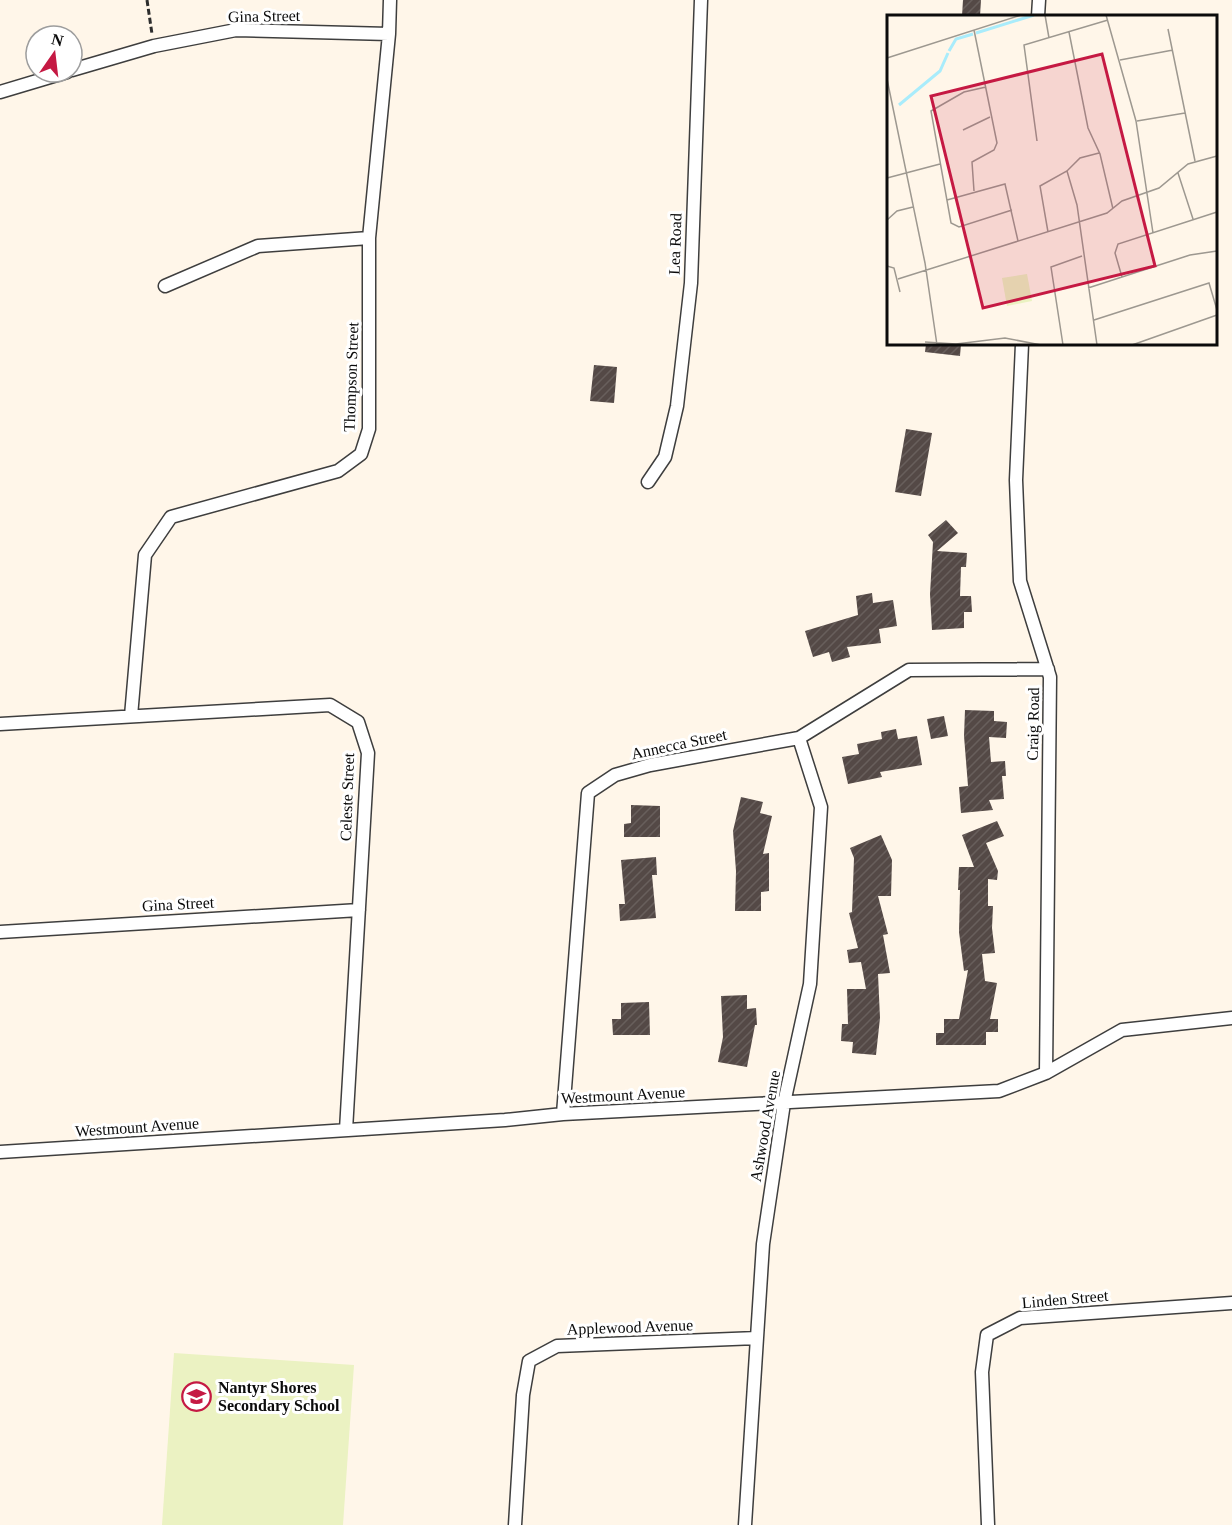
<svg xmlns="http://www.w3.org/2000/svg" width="1232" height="1525" font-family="'Times New Roman',serif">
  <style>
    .pitch { fill: #ebf2c2 }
    .building { fill: url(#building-hatch) }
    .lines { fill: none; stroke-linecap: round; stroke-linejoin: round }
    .street-casing { stroke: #3e3e3e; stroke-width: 15 }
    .path { stroke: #2d2d2d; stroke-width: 3; stroke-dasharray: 6 3; stroke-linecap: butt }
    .street { stroke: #fff; stroke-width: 12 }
    .labels { text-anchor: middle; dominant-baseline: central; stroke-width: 6; stroke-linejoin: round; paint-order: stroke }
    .street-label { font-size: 16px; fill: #0b0b0b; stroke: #fff }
    .poi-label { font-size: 16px; font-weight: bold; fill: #0b0b0b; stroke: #fff; text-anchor: start }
    .inset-river { fill: none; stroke: #a9ecfb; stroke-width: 3 }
    .inset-road { fill: none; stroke: #9d9890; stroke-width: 1.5 }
    .view { fill: #c51943; fill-opacity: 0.15; stroke: #c51943; stroke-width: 3 }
    .inset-edge { fill: none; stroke: #0b0b0b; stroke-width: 3 }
  </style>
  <defs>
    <pattern id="building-hatch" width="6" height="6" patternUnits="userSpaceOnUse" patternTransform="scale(1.5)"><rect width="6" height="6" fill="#544946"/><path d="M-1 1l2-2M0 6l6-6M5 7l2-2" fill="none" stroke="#685f5c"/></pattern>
  </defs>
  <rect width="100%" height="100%" fill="#fff6e9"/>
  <!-- pitch -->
  <path class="pitch" d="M174,1353L354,1365L343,1525H162Z"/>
  <!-- building -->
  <path class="building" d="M963,0H981L980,16H962Z
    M926,344H961L960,356L925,352Z
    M594,365L617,367L614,403L590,401Z
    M906,429L932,433L921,496L895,492Z
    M946,520L958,533L937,551L967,553L966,567H961L960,596H971L972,612H964V628L932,630L930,594L933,542L928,535Z
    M872,593L873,603L893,600L897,626L879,629L881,643L847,647L850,657L832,662L829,652L813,657L805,631L858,615L856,596Z
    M965,710L994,711V721L1007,722L1006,738L989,737L991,762L1005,761L1006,776H1002L1004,799L989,800L993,810L961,813L959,787L968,786L964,736Z
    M944,716L948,736L931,739L927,719Z
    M896,729L898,739L917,736L922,765L880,772L882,777L848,784L842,757L859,754L857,744L882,739L881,732Z
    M741,797L763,802L760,813L772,816L763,854L769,853V891L761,892V911H735L736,871L733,831Z
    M631,805L660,806V837H624V824L631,823Z
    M997,821L1004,836L986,843L998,871L997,880L988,879V906H993L992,928L995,953L982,954L985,981L997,983L990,1019H998V1032H986V1045H936V1033H944V1019H959L968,970L964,971L959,932L960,890H958L959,867H974L962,835Z
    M881,835L892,860L891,896H878L888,934L883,935L890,973L878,974L880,1018L876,1055L852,1053L853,1042L841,1041L842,1024H848L847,989H866L861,962L849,963L847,950L858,948L849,913L852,912L854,858L850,848Z
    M656,857L657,875H652L656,918L620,921L619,904H625L621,860Z
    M747,995V1009L756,1008L757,1025H755L747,1067L718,1062L723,1037L721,996Z
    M649,1002L650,1035H613L612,1019H621V1003Z"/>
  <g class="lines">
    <defs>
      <path id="street" d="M1038,16L1039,0
        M72,70L154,46L236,30L389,34
        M0,92L67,72
        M165,286L258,246L369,238
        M1022,344L1016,480L1020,581L1050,677L1046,1073
        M648,482L665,457L677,406L691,283L701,0
        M131,716L145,555L171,517L338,471L361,454L369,429V238L389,34L390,0
        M0,724L330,705L358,722L368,753L346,1130
        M0,932L359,910
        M563,1114L588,793L615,775L650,765L799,738L909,670L1048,669
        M0,1152L505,1120L563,1114L999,1091L1046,1073L1122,1030L1232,1018
        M515,1525L523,1395L529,1361L557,1346L757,1338
        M745,1525L763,1244L784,1103L810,984L821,807L799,738
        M988,1525L982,1372L987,1335L1020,1318L1232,1303"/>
    </defs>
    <!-- street casing -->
    <use href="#street" class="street-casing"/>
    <!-- path -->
    <path class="path" d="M147,0L152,34"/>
    <!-- street -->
    <use href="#street" class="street"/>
  </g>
  <!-- icons -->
  <defs>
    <symbol id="school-ring" viewBox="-11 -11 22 22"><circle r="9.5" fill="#fff" stroke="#c51943" stroke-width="1.5"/><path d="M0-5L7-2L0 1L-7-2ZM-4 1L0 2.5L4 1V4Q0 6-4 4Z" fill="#c51943"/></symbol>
  </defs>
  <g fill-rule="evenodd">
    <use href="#school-ring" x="180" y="1380" width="33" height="33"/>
  </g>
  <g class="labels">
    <!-- street labels -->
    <g class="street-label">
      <text transform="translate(264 16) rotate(-1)">Gina Street</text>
      <text transform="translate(675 244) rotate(-88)">Lea Road</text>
      <text transform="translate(351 377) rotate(-88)">Thompson Street</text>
      <text transform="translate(1033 724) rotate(-89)">Craig Road</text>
      <text transform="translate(679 744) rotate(-12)">Annecca Street</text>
      <text transform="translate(347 797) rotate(-88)">Celeste Street</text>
      <text transform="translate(178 904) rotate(-3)">Gina Street</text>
      <text transform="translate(623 1095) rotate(-3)">Westmount Avenue</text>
      <text transform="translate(765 1126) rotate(-80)">Ashwood Avenue</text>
      <text transform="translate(137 1127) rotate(-4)">Westmount Avenue</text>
      <text transform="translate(1065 1299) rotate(-5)">Linden Street</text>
      <text transform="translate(630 1327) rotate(-2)">Applewood Avenue</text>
    </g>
    <!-- poi labels -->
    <g class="poi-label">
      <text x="218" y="1387">Nantyr Shores<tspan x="218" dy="18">Secondary School</tspan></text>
    </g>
  </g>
  <!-- overview -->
  <g transform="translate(887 15)">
    <rect width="330" height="330" fill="#fff6e9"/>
    <path d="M140,259L145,286L120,291L115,263Z" fill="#ebf2c2"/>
    <path class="inset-river" d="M89,18L147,0M62,36L69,24L86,19M12,90L53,56L61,38"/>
    <path class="inset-road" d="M158,0L162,23M219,0L249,106L266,218M281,14L308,146M182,17L201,113L213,139L226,194M0,43L134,0M233,45L286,35M0,64L38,248L50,330M99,72L77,77L44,96L64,208L72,212L125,195M250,106L298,98M76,115L103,102M150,126L137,30L221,5M180,156L190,190L210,330M291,158L306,204M0,163L53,149M87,176L85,147L107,135L110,128L87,15M60,185L118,169L131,226M0,205L10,196L26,192M161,217L153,171L180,156L193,143L212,138M0,251L7,253L13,277M235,262L228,238L231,229L330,197M11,264L220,198L235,186L272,173L301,149L330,141M201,273L303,240L330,236M207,305L322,268L330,295M38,327L69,329L118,323L154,330M176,330L164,252L195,241M245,330L330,300"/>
    <path class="view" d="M215,39L268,251L96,293L44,81Z"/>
    <rect width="330" height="330" class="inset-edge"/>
  </g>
  <!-- north arrow -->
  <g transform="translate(54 54) rotate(14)"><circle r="28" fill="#ffffff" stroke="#9d9d9d" stroke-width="1.5"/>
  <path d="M0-4.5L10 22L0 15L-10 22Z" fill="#c51943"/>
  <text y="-9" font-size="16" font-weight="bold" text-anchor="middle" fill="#0b0b0b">N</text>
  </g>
</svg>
